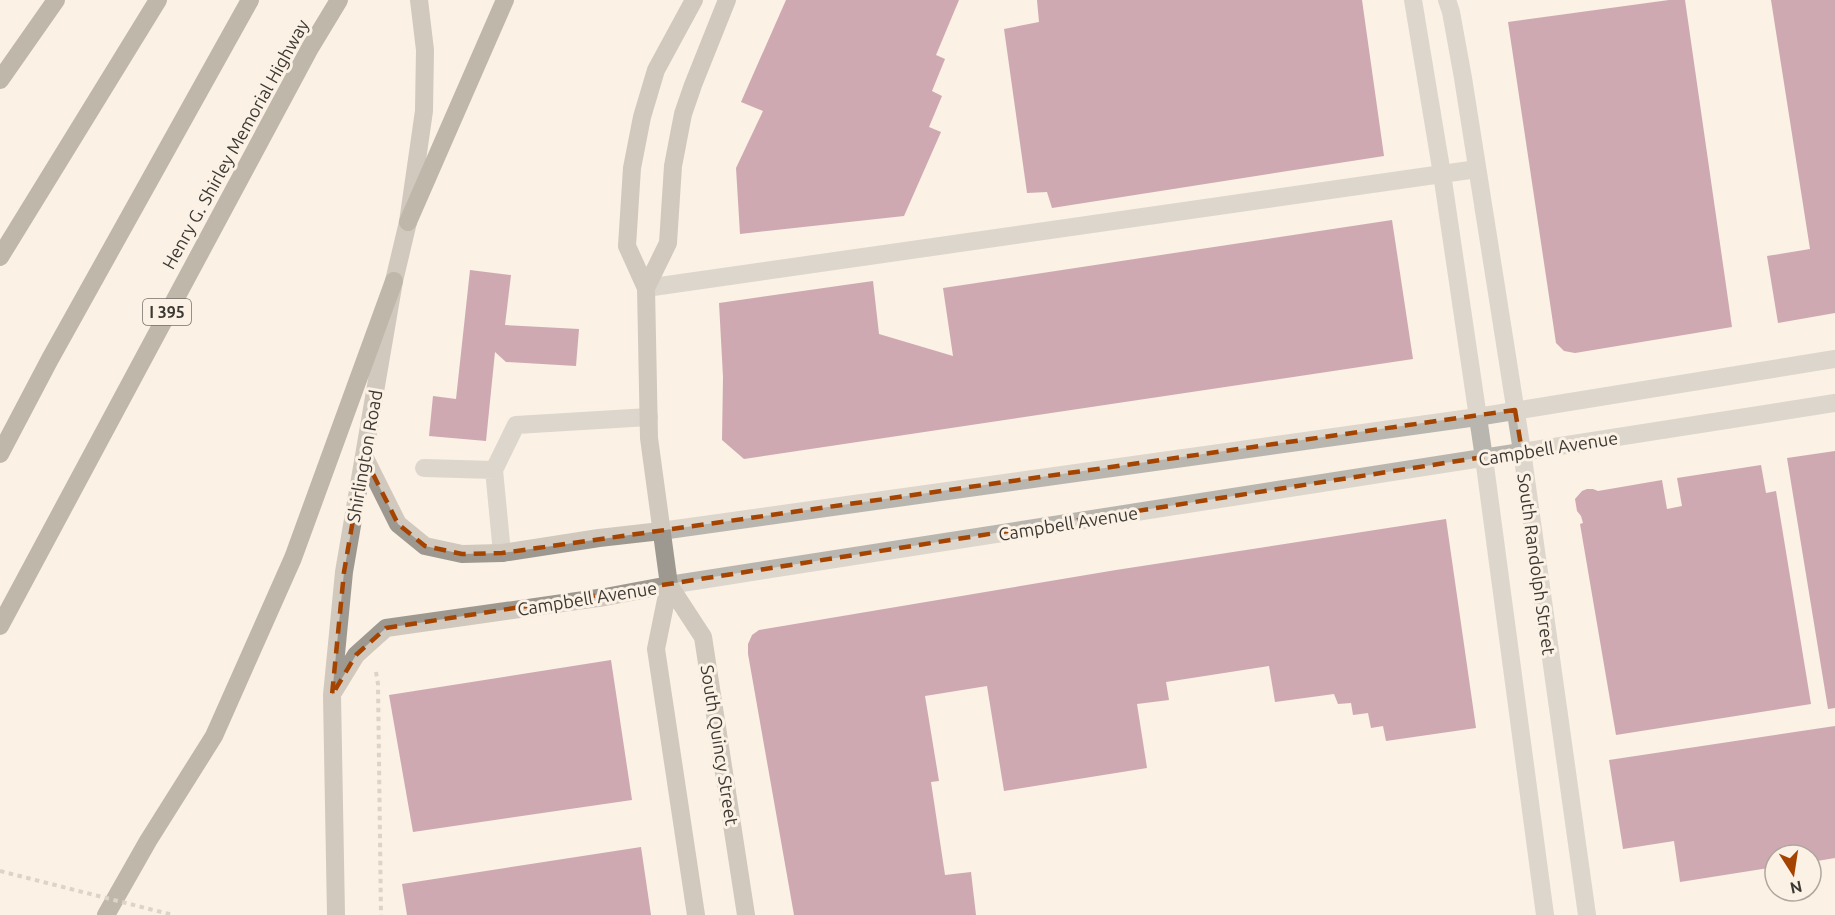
<svg xmlns="http://www.w3.org/2000/svg" width="1835" height="915" font-family="Ubuntu,sans-serif">
  <style>
    .building { fill: #975377 }
    .lines { fill: none; stroke-linecap: round; stroke-linejoin: round }
    .path { stroke: #b8b1a6; stroke-width: 4; stroke-dasharray: 4.5 4.5; stroke-linecap: butt }
    .lane { stroke: #b9b6b0; stroke-width: 18 }
    .street { stroke: #b9b6b0; stroke-width: 18 }
    .secondary { stroke: #9d9990; stroke-width: 18 }
    .highway { stroke: #777165; stroke-width: 18 }
    .path-bridge { stroke: #b8b1a6; stroke-width: 4; stroke-dasharray: 4.5 4.5; stroke-linecap: butt }
    .marked { fill: none; stroke: #a54400; stroke-width: 4.5; stroke-dasharray: 12 8; stroke-linejoin: round }
    .labels { text-anchor: middle; dominant-baseline: central; stroke-width: 6; stroke-linejoin: round; paint-order: stroke }
    .shield { fill: #fbf1e4; stroke: #757069; stroke-width: 1.5 }
    .shield-label { font-size: 16px; font-weight: bold; fill: #3c3934 }
    .street-label { font-size: 18px; fill: #3c3934; stroke: #fbf1e4 }
  </style>
  <rect width="100%" height="100%" fill="#fbf1e4"/>
  <!-- building -->
  <path class="building" d="M786,0H959L936,55L945,59L932,91L942,96L929,127L941,132L904,216L740,234L736,168L763,111L741,102Z
    M1037,0H1362L1384,156L1052,208L1047,192L1027,193L1004,29L1039,22Z
    M1669,0H1685L1732,327L1575,353L1564,351L1556,343L1508,22Z
    M1771,0H1835V313L1778,323L1767,256L1810,249Z
    M1392,220L1413,359L744,459L722,440L723,377L719,303L873,281L879,334L953,356L943,288Z
    M470,270L511,275L505,325L579,329L576,366L506,362L495,352L486,441L429,436L433,396L456,399Z
    M1835,451V708L1828,709L1787,458Z
    M1761,465L1766,493L1776,491L1811,704L1616,735L1580,524L1583,523L1581,516L1577,511L1575,499L1582,491L1587,489H1593L1598,491L1662,480L1667,509L1682,506L1677,478Z
    M1446,519L1476,728L1386,741L1383,726L1371,728L1368,713L1353,715L1351,703L1338,704L1334,694L1275,702L1269,666L1166,682L1169,700L1137,704L1147,768L1004,791L987,686L925,696L939,781L931,782L945,875L971,872L976,915H794L748,654V644L752,635L759,630L1116,570Z
    M611,660L632,800L413,832L389,695Z
    M1835,726V858L1811,862V855H1775V867L1680,882L1674,841L1623,849L1609,760Z
    M641,847L651,915H407L402,884Z"/>
  <g class="lines">
    <!-- path -->
    <path class="path" d="M376,672L378,684L381,915"/>
    <!-- lane -->
    <path class="lane" d="M646,288L1477,169
      M424,468L494,470L516,425L649,417
      M494,470L502,553"/>
    <!-- street -->
    <path class="street" d="M1413,0L1442,174L1484,458L1545,915
      M1447,0L1451,12L1463,78L1522,451L1587,915
      M661,531L1477,417L1835,359
      M669,585L1835,403"/>
    <!-- secondary -->
    <path class="secondary" d="M694,0L656,70L642,117L632,168L627,246L646,288L649,438L669,585L656,649L696,915
      M646,288L668,243L673,166L683,114L693,85L727,0
      M364,456L398,524L425,546L462,554L502,553L599,538L661,531
      M669,585L703,637L746,915
      M334,691L356,655L386,628L605,597L669,585
      M336,915L332,695L344,572L394,281L408,222L424,111L425,50L419,0"/>
    <!-- highway -->
    <path class="highway" d="M0,80L56,0
      M408,222L505,0
      M0,257L158,0
      M0,454L50,359L250,0
      M0,626L310,48L339,0
      M106,915L148,841L214,736L293,558L394,281"/>
    <!-- path-bridge -->
    <path class="path-bridge" d="M0,871L173,915"/>
  </g>
  <!-- marked area -->
  <path d="M0 0H1835V915H0ZM1515,410L1522,451L386,628L356,655L332,695L344,572L364,456L398,524L425,546L462,554L502,553Z" fill="#fbf1e4" fill-opacity=".55" fill-rule="evenodd"/>
  <path class="marked" d="M1515,410L1522,451L386,628L356,655L332,695L344,572L364,456L398,524L425,546L462,554L502,553Z"/>
  <g class="labels">
    <!-- shield labels -->
    <rect class="shield" x="143" y="299" width="48" height="26" rx="4.5"/>
    <g class="shield-label">
      <text x="167" y="312">I 395</text>
    </g>
    <!-- street labels -->
    <g class="street-label">
      <text transform="translate(235 144) rotate(-61)">Henry G. Shirley Memorial Highway</text>
      <text transform="translate(1548 448) rotate(-9)">Campbell Avenue</text>
      <text transform="translate(364 456) rotate(-80)">Shirlington Road</text>
      <text transform="translate(1068 523) rotate(-9)">Campbell Avenue</text>
      <text transform="translate(1537 564) rotate(82)">South Randolph Street</text>
      <text transform="translate(587 598) rotate(-9)">Campbell Avenue</text>
      <text transform="translate(720 745) rotate(81)">South Quincy Street</text>
    </g>
  </g>
  <!-- north arrow -->
  <g transform="translate(1793 873) rotate(168)"><circle r="28" fill="#fbf1e4" stroke="#afa79e" stroke-width="1.5"/>
  <path d="M0-4.5L10 22L0 15L-10 22Z" fill="#a54400"/>
  <text y="-9" font-size="16" font-weight="bold" text-anchor="middle" fill="#3c3934">N</text>
  </g>
</svg>
